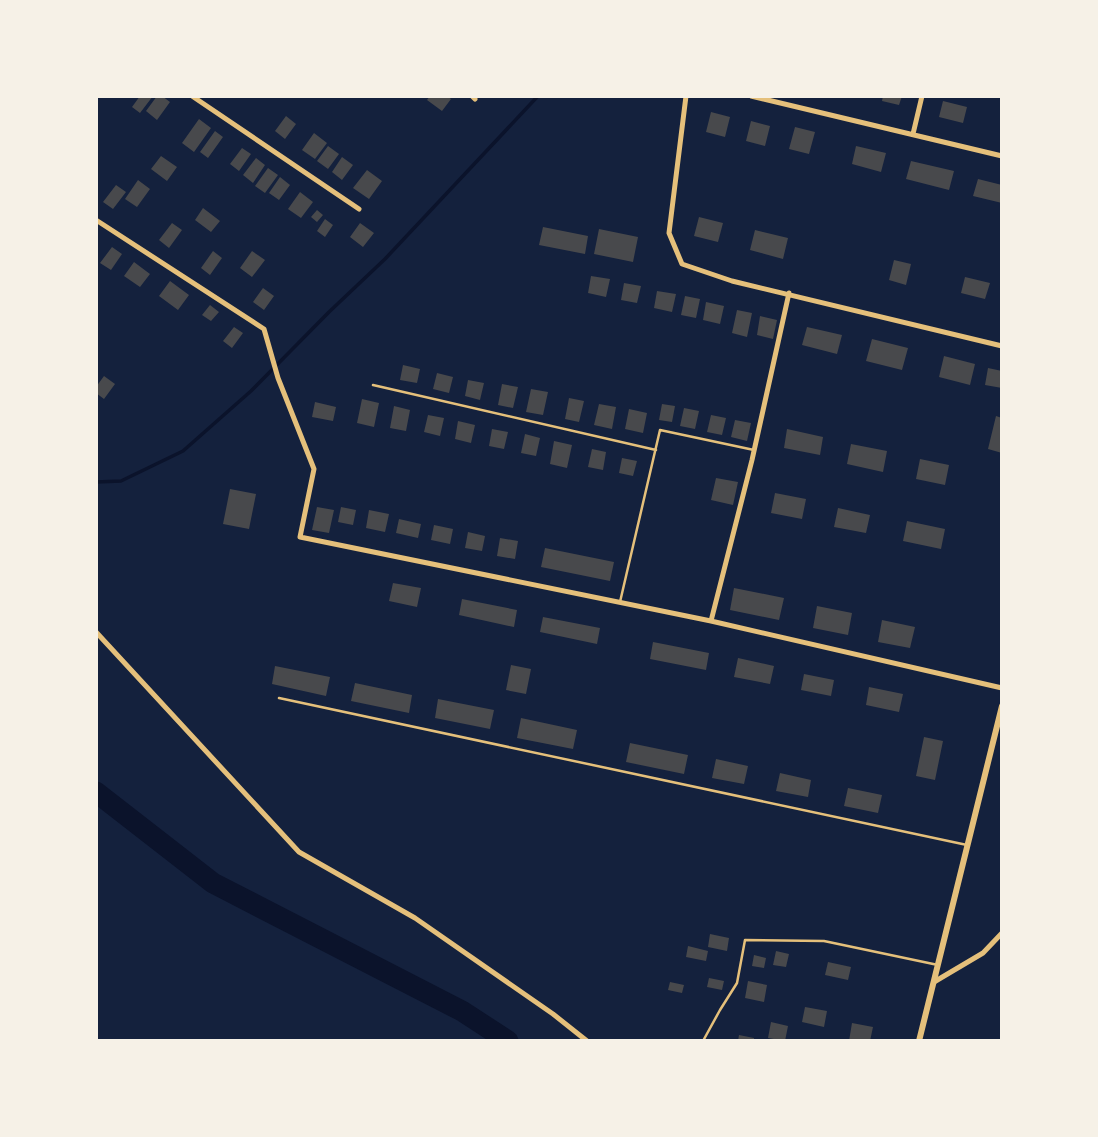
<svg xmlns="http://www.w3.org/2000/svg" width="1098" height="1137" font-family="Ubuntu,sans-serif">
  <style>
    .lines { fill: none; stroke-linecap: round; stroke-linejoin: round }
    .stream { stroke: #0b132b; stroke-width: 3.5 }
    .river { stroke: #0b132b; stroke-width: 21 }
    .building { fill: #48494c }
    .service { stroke: #e5c07b; stroke-width: 2.5 }
    .minor { stroke: #e5c07b; stroke-width: 5 }
    .tertiary { stroke: #e5c07b; stroke-width: 6 }
  </style>
  <rect width="100%" height="100%" fill="#14213d"/>
  <g class="lines">
    <!-- stream -->
    <path class="stream" d="M96,482L121,481L183,451L251,391L329,312L385,259L538,96"/>
    <!-- river -->
    <path class="river" d="M96,792L213,883L462,1011L508,1041"/>
  </g>
  <!-- building -->
  <path class="building" d="M140,96H153L140,113L132,107Z
    M157,96H162L170,102L157,120L146,111Z
    M430,96H447L451,99L442,111L427,100Z
    M883,96H902L899,105L882,101Z
    M943,101L967,107L963,123L939,117Z
    M711,112L730,117L725,137L706,132Z
    M286,116L296,124L285,139L275,131Z
    M199,119L211,128L194,152L182,143Z
    M751,121L770,126L765,146L746,141Z
    M795,127L815,132L809,154L789,149Z
    M215,131L223,137L208,158L200,152Z
    M314,133L327,143L315,159L302,150Z
    M328,146L339,154L328,169L317,161Z
    M856,146L886,153L881,172L852,164Z
    M242,148L251,154L239,171L230,164Z
    M161,156L177,167L167,181L151,169Z
    M342,157L353,165L342,180L332,172Z
    M256,158L265,165L253,183L243,175Z
    M911,161L954,171L949,190L906,179Z
    M268,168L278,175L265,193L255,186Z
    M367,170L382,181L369,199L353,188Z
    M280,177L290,185L279,200L269,193Z
    M978,179L1002,185V203L973,196Z
    M138,180L150,189L137,207L125,199Z
    M116,185L126,192L113,209L103,202Z
    M300,192L313,202L301,218L288,209Z
    M203,208L220,221L211,232L195,220Z
    M317,210L323,215L317,222L311,217Z
    M699,217L723,223L718,242L694,236Z
    M325,219L333,225L325,237L317,231Z
    M172,223L182,230L169,248L159,240Z
    M360,223L374,233L363,247L350,237Z
    M543,227L588,236L585,254L539,245Z
    M599,229L638,237L633,262L594,254Z
    M755,230L788,238L783,259L750,250Z
    M112,247L122,254L111,270L100,263Z
    M213,251L222,258L210,275L201,268Z
    M252,251L265,260L252,277L240,268Z
    M894,260L911,264L906,285L889,280Z
    M134,262L150,274L140,287L124,276Z
    M591,276L610,279L606,297L588,293Z
    M965,277L990,283L985,299L961,293Z
    M170,281L189,295L178,310L159,296Z
    M624,283L641,286L637,303L621,300Z
    M263,288L274,296L264,310L253,302Z
    M657,291L676,294L672,312L654,308Z
    M685,296L700,299L696,318L681,315Z
    M706,302L724,306L720,324L703,320Z
    M210,305L219,312L211,321L202,315Z
    M737,310L752,313L747,337L732,333Z
    M760,316L777,320L773,339L757,335Z
    M234,327L243,333L232,348L223,341Z
    M807,327L842,335L837,354L802,345Z
    M872,339L908,348L902,370L866,361Z
    M944,356L975,364L970,385L939,377Z
    M403,365L420,369L417,383L400,380Z
    M988,368L1002,371V388L985,385Z
    M437,373L453,377L449,393L433,389Z
    M104,376L115,384L104,399L96,393V387Z
    M468,380L484,383L480,400L465,396Z
    M502,384L518,387L513,408L498,405Z
    M531,389L548,392L543,415L526,412Z
    M569,398L584,401L579,422L565,419Z
    M362,399L379,403L374,427L357,423Z
    M315,402L336,407L333,421L312,417Z
    M599,404L616,407L612,429L594,425Z
    M662,404L675,406L672,422L659,420Z
    M394,406L410,410L406,431L390,428Z
    M684,408L699,411L695,429L680,426Z
    M629,409L647,413L643,433L625,429Z
    M428,415L444,418L440,436L424,432Z
    M711,415L726,418L722,435L707,432Z
    M996,416L1002,418V453L988,449Z
    M735,420L751,423L747,441L731,437Z
    M458,421L475,425L471,443L455,439Z
    M492,429L508,432L504,449L489,446Z
    M787,429L823,437L820,455L784,448Z
    M525,434L540,438L536,456L521,453Z
    M554,441L572,445L567,468L550,464Z
    M851,444L887,451L883,472L847,464Z
    M592,449L606,452L603,470L588,467Z
    M622,458L637,461L633,476L619,473Z
    M920,459L949,465L945,485L916,479Z
    M716,478L738,482L733,505L711,500Z
    M230,489L256,494L249,529L223,524Z
    M775,493L806,499L802,519L771,513Z
    M317,507L334,510L329,533L312,530Z
    M341,507L356,510L353,525L338,522Z
    M838,508L870,515L866,533L834,527Z
    M369,510L389,514L385,532L366,528Z
    M399,519L421,524L418,538L396,533Z
    M907,521L945,529L941,549L903,541Z
    M434,525L453,529L450,544L431,540Z
    M468,532L485,536L482,551L465,548Z
    M500,538L518,541L515,559L497,556Z
    M545,548L614,562L610,581L541,567Z
    M393,583L421,588L417,607L389,601Z
    M734,588L784,598L779,620L730,610Z
    M462,599L517,610L514,627L459,615Z
    M817,606L852,613L848,635L813,628Z
    M543,617L600,628L597,644L540,632Z
    M882,620L915,627L910,648L878,642Z
    M653,642L709,653L706,670L650,659Z
    M738,658L774,666L770,684L734,677Z
    M511,665L531,669L526,694L506,690Z
    M275,666L330,677L326,696L272,684Z
    M804,674L834,680L831,696L801,690Z
    M355,683L412,695L409,713L351,701Z
    M869,687L903,694L899,712L866,705Z
    M438,699L494,710L490,729L435,718Z
    M521,718L577,730L573,749L517,738Z
    M924,737L943,741L935,780L916,776Z
    M630,743L688,755L684,774L626,762Z
    M716,759L748,766L744,784L712,778Z
    M780,773L811,780L808,797L776,791Z
    M848,788L882,795L878,813L844,806Z
    M710,934L729,938L727,951L708,947Z
    M688,946L708,951L706,961L686,957Z
    M776,951L789,954L786,967L773,965Z
    M754,955L766,958L764,968L752,966Z
    M828,962L851,967L848,980L825,975Z
    M709,978L724,981L722,990L707,987Z
    M748,981L767,985L764,1002L745,998Z
    M670,982L684,985L682,993L668,990Z
    M805,1007L827,1011L824,1027L802,1022Z
    M771,1022L788,1026L785,1041L768,1038Z
    M852,1023L873,1027L870,1041H849Z
    M739,1035L754,1038V1041H738Z"/>
  <g class="lines">
    <!-- service -->
    <path class="service" d="M373,385L656,450
      M620,602L660,430L754,450
      M279,698L967,845
      M703,1041L720,1010L737,983L745,940L824,941L938,965"/>
    <!-- minor -->
    <path class="minor" d="M192,96L359,209
      M472,96L475,99
      M686,96L669,233L682,264L732,281L1002,346
      M751,96L1002,156
      M913,134L922,96
      M96,220L264,329L278,378L314,469L300,537L711,621L1002,688
      M711,621L752,460L789,293
      M96,632L299,852L415,918L553,1014L587,1041
      M934,982L983,953L1002,933"/>
    <!-- tertiary -->
    <path class="tertiary" d="M919,1041L1002,706"/>
  </g>
  <!-- border -->
  <rect width="1098" height="1137" fill="none" stroke="#f6f1e7" stroke-width="196"/>
</svg>
